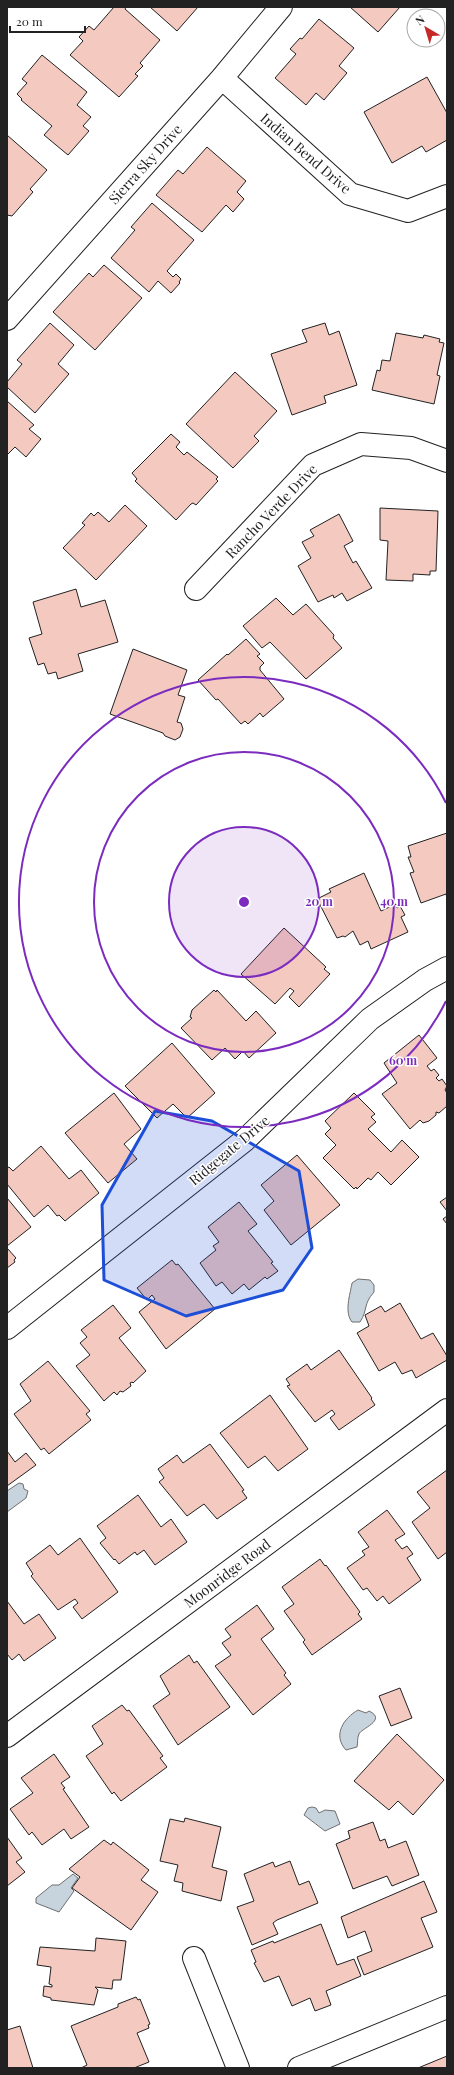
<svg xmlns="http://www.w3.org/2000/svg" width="454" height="2075" font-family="'Playfair Display',serif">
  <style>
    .water { fill: #c7d3dd; stroke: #6f6f6f }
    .building { fill: #f3c9c0; stroke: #222 }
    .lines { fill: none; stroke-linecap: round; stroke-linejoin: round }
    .minor-casing { stroke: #222; stroke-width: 24 }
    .minor { stroke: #fff; stroke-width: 22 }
    .marked { fill: #1d4ed8; fill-opacity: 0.2; stroke: #1d4ed8; stroke-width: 3; stroke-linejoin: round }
    .ring { fill: none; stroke: #7b2cbf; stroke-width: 2 }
    .labels { text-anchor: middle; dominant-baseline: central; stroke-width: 3; stroke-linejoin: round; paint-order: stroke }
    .street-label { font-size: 14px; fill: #222; stroke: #fff }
    .centre { fill: #7b2cbf; stroke: #fff; stroke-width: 2 }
    .ring-label { font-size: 12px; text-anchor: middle; font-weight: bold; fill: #7b2cbf; stroke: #fff; stroke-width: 3; stroke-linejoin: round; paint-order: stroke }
  </style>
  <rect width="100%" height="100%" fill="#fff"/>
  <!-- water -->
  <path class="water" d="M358,1279L370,1280L374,1285V1292C363,1304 368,1310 360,1322H352C344,1312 350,1295 352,1283Z
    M19,1483L23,1484L24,1489L28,1491L26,1498L7,1512V1491Z
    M358,1710L366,1713L369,1711C388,1720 360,1729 359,1734C357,1738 358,1743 357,1747L346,1750C332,1735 344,1718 358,1710Z
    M312,1807L316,1808L319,1813L325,1810L335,1811L340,1824L325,1831L304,1815L308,1808Z
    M73,1874L78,1878L71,1888L74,1891L59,1912L36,1903V1898L52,1885H59Z"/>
  <!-- building -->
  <path class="building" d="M114,7H126L125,9L160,40L140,63L143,66L135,74L138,76L119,97L70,55L83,41L79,37L89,26L94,30Z
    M150,7H198L177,31Z
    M350,7H400L378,32Z
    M319,19L354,48L339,66L347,73L324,100L316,93L306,105L275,78L296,54L290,49L300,38L302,39Z
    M42,55L87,92L77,105L91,117L83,126L89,131L68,155L44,135L52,126L21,100L22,99L17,94L27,83L22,79Z
    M427,77L447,113V140L426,152L422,146L392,163L364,112Z
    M7,135L47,170L30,189L33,192L12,216L7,215Z
    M207,147L246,181L237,192L244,199L233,212L226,205L202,232L156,195L178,170L183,174Z
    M152,203L194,240L167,271L173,277L176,274L181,279L179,282L180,283L171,293L158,281L149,292L111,258L135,230L131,227Z
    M104,265L142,298L95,350L53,312L89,273L93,277Z
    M50,323L74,345L58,364L69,374L35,413L7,387V382L22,364L17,360Z
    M325,323L329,335L339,331L357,385L324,396L326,403L292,415L271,354L307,342L302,330Z
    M396,333L423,338L424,335L440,339L439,342L444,343L437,375L440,376L434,404L372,390L377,370L380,371L382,360L390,361Z
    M235,372L277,411L254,436L259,441L233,468L186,424Z
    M7,401L34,425L29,429L41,439L26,457L15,447L7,455Z
    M171,434L180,442L176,447L184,455L187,452L218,477L216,479L218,481L196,505L193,503L191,504L176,520L135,481L137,479L132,473Z
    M125,505L147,526L96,580L63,548L85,525L82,523L91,513L94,516L98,512L109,522Z
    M380,508L438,511L436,571H430V575L413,574V581L386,580L388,541L380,540Z
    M339,514L353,541L344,546L353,563L356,561L372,588L347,601L342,593L334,598L333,595L318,602L298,566L311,558L302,542L314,536L310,530Z
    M76,589L81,607L105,600L118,642L78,654L83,671L58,679L56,672L48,674L44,663L38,665L29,638L42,634L33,602Z
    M276,598L293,615L306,604L334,635L333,638L342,648L306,679L270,642L262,648L243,626Z
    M246,639L260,654L257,656L264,663L260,667V670L284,699L263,717L260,713L248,724L245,721L241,724L218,699L216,700L198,680L227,654L228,655Z
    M133,649L187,670L178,695L185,697L177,722L181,723L183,729L180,737L175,740L165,736L163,733L110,714Z
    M447,833V898L446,894L421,903L410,873L414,872L408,857H411L408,846Z
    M364,873L381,911L396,904L397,908L400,906L405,915L401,917L408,932L371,949L368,941L360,945L353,931L345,937L343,936L337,938L317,899L331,892L329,889Z
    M284,928L326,967L324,969L330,974L299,1007L289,997L294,991L290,988L275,1004L241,974Z
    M214,990L216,992L217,990L246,1021L256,1011L276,1033L249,1058L243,1051L235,1059L225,1048L212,1060L181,1028L192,1018L190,1017L192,1010Z
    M419,1035L437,1058L427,1066L431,1071L434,1069L439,1075L436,1078L439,1081L442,1079L447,1086L445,1090L447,1093V1106L439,1113L436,1112V1115L429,1121L423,1123L420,1120L410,1129L382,1094L397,1083L384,1063Z
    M172,1043L215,1093L187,1118L173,1104L157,1118L125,1086Z
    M114,1093L141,1129L124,1144L137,1159L108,1183L65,1133Z
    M354,1093L375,1114L371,1117L376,1122L368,1129L391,1152L402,1140L419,1157L391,1185L378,1172L371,1180L368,1178L357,1189L356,1187L354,1189L323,1158L336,1145L325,1134L331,1128L325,1121Z
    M41,1146L69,1179L81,1170L99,1193L65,1221L59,1215L57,1216L48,1205L34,1217L7,1184V1168L9,1167L13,1171Z
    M297,1155L340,1205L291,1245L264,1210L274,1201L261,1185Z
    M447,1197V1211L440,1202Z
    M7,1198L31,1227L7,1246Z
    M239,1202L257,1224L248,1231L273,1262L271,1263L278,1271L267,1279L265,1277L249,1290L244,1284L232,1294L222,1282L216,1286L200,1263L216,1250L213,1246L219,1242L208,1227Z
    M447,1216V1224L443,1219Z
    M7,1248L16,1258L14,1260L15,1262L7,1268Z
    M172,1260L176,1265L178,1264L215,1309L166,1349L139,1312L155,1299L152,1295L147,1300L137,1288Z
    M400,1303L421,1339L433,1333L447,1356V1360L416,1378L412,1370L402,1374L395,1362L379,1371L357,1333L369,1326L365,1315L381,1306L385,1312Z
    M113,1305L131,1328L119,1338L146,1371L133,1383L132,1382L130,1383L131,1386L123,1392L120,1391L117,1395L114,1392L104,1401L76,1366L90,1355L80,1343L87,1337L81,1330Z
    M339,1350L372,1398L371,1399L375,1405L339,1430L330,1418L335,1414L332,1410L315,1422L287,1386L290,1385L286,1379L307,1364L311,1370Z
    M48,1361L90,1411L86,1414L91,1420L49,1454L44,1448L41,1450L14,1414L31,1401L20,1384Z
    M270,1395L308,1449L278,1471L265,1456L248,1468L220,1433Z
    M210,1444L244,1490L242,1491L247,1498L217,1519L204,1504L187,1516L159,1482L164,1478L158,1469L177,1455L183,1463Z
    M7,1451L15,1462L26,1453L36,1465L7,1486Z
    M447,1470V1552L438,1559L412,1522L430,1508L417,1492Z
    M138,1495L161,1527L171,1519L187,1542L155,1565L144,1550L137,1555L135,1552L119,1564L115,1559L114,1560L100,1543L106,1538L97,1526Z
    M387,1510L405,1534L395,1540L402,1549L407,1546L413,1554L407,1558L421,1580L389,1604L383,1596L377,1601L367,1588L363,1590L347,1568L365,1555L362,1551L369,1547L358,1532Z
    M80,1538L118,1592L82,1619L73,1607L78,1603L75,1599L58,1610L31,1576L33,1574L26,1563L50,1545L58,1555Z
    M320,1559L325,1566L326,1565L360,1612L358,1614L362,1619L312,1655L303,1642L305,1640L284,1611L294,1604L282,1587Z
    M7,1601L24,1624L39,1614L56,1638L24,1661L19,1654L12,1660L7,1654Z
    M257,1605L274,1629L261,1639L286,1673L284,1675L291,1684L253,1715L215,1666L231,1655L222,1643L231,1637L225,1629Z
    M189,1655L194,1663L197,1661L230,1707L178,1745L153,1706L170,1694L160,1676Z
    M400,1688L412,1718L391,1726L379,1696Z
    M122,1705L127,1711L129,1710L163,1756L160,1758L167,1767L121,1801L114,1792L112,1794L86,1756L103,1744L92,1726Z
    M397,1734L444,1780L413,1815L398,1801L389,1810L354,1781Z
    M54,1754L70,1777L61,1783L65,1788L63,1789L89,1827L71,1839L64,1829L42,1845L32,1832L29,1835L10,1809L33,1793L21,1778Z
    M185,1818L221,1827L212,1867L227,1871L221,1901L182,1891L183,1883L174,1881L178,1865L160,1861L170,1819L184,1822Z
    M373,1822L380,1841L385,1839L388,1848L406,1841L419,1875L392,1886L387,1876L353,1889L336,1844L350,1838L348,1831Z
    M7,1837L22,1858L16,1862L25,1872L7,1886Z
    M104,1840L111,1845L113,1842L149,1870L141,1880L158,1892L131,1930L72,1888L80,1877L69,1869Z
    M290,1861L299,1885L309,1881L318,1903L277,1920L273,1923L278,1934L252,1945L237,1907L254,1901L244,1874L273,1862L275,1867Z
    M424,1881L437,1912L421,1918L433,1947L364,1975L357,1957L372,1951L365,1931L348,1938L341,1917Z
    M321,1924L337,1965L354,1959L361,1976L326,1991L331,2005L315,2011L310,1998L292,2006L279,1976L264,1982L254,1963L256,1962L251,1950L273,1941L274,1943Z
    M96,1938L126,1941L121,1980H113L112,1989L95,1987L98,1990L94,2005L51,2000V1998L43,1996L44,1986L52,1987V1985L49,1984L51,1967L37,1965L40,1947L95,1951Z
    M136,1997L138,2000L140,1999L150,2024L148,2025L149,2028L137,2033L149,2062L134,2068H81L87,2065L71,2026L118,2007V2004Z
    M20,2026L33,2068H7V2030Z
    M447,2056V2068H418Z"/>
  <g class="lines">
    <defs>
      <path id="minor" d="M222,78L350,194L408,211L447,196
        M7,319L222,78L281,7
        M196,589L313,465L361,444L411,448L447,461
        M7,1328L245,1140L370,1019L425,980L447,968
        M7,1736L447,1410
        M194,1958L238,2068
        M299,2068L447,2007"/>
    </defs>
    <!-- minor casing -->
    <use href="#minor" class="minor-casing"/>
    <!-- minor -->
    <use href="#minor" class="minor"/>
  </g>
  <!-- marked area -->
  <path class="marked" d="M155,1111L212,1121L299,1171L312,1248L283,1290L186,1316L104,1280L102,1205Z"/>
  <!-- distance rings -->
  <circle cx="244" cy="902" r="75" fill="#7b2cbf" fill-opacity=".12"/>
  <g class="ring">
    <circle cx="244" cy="902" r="75"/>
    <circle cx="244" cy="902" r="150"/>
    <path d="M446 1001A225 225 0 1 1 446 803"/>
  </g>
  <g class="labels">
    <!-- street labels -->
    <g class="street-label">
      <text transform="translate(306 153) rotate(41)">Indian Bend Drive</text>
      <text transform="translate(145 164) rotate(-48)">Sierra Sky Drive</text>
      <text transform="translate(271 511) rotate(-46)">Rancho Verde Drive</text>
      <text transform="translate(229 1150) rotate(-40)">Ridgegate Drive</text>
      <text transform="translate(227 1573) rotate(-37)">Moonridge Road</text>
    </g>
  </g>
  <circle cx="244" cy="902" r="6" class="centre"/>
  <g class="ring-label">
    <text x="319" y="906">20 m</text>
    <text x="394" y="906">40 m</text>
    <text x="403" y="1065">60 m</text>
  </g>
  <!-- border -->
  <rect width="454" height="2075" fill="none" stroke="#222222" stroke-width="16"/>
  <!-- north arrow -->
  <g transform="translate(426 28) rotate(322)"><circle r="19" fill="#ffffff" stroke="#a7a7a7"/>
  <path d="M0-3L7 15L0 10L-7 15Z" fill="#c62828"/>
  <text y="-6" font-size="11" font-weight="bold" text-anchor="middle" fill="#222222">N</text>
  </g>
  <!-- scale -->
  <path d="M10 26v6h75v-6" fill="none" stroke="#222222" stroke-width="2"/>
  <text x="16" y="26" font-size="12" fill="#222222" stroke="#ffffff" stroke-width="3" paint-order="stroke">20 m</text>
</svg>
